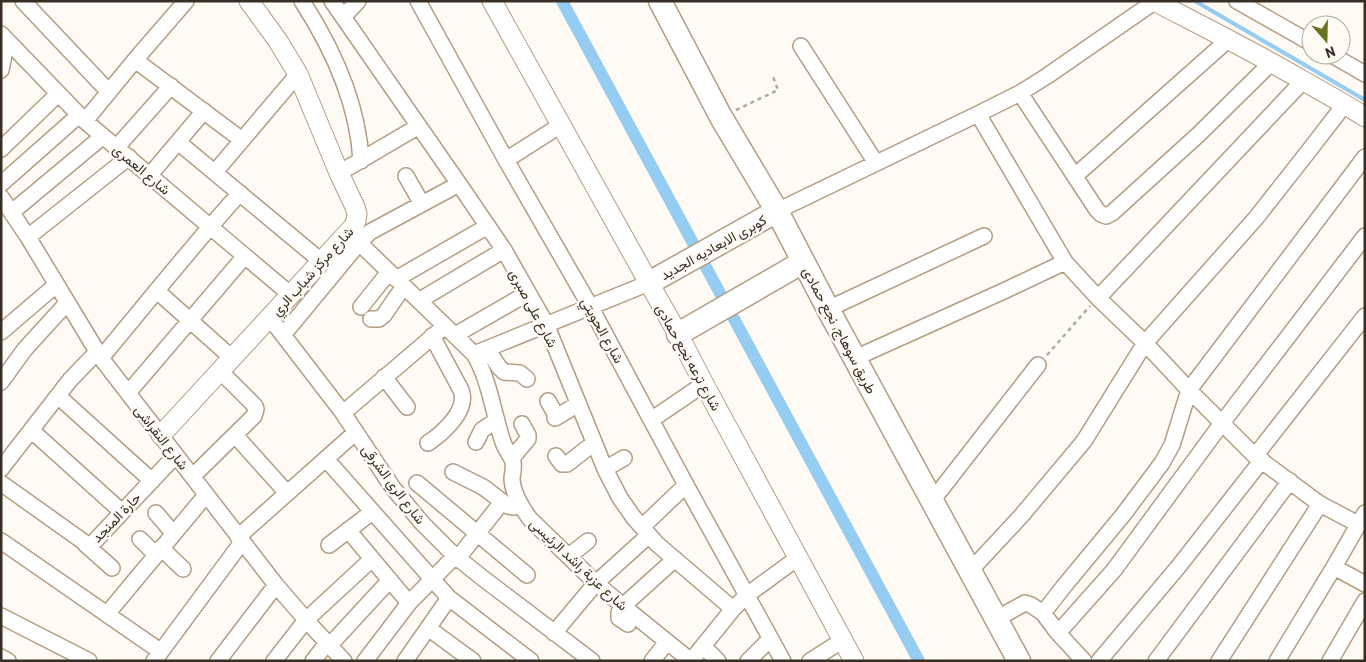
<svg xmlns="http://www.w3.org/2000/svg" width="1366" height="662" font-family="Barlow,Vazirmatn,sans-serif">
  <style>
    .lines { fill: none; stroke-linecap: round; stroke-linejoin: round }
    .stream { stroke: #95ccf1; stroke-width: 4 }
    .canal { stroke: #95ccf1; stroke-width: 12 }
    .minor-casing { stroke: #b49d82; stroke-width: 18 }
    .tertiary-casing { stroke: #b49d82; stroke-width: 21 }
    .primary-casing { stroke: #b49d82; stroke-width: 25 }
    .path { stroke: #aea8a0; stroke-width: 2.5; stroke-dasharray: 4 4; stroke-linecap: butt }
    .minor { stroke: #fff; stroke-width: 15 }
    .tertiary { stroke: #fff; stroke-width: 19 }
    .primary { stroke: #fff; stroke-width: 22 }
    .labels { text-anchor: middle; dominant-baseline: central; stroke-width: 5; stroke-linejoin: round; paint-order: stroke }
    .street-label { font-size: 14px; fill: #382f24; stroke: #fffaf4 }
  </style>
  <rect width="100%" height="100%" fill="#fffaf4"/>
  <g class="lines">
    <!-- stream -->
    <path class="stream" d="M1195,1L1365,100"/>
    <!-- canal -->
    <path class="canal" d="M562,1L919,661"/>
    <defs>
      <path id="minor" d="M23,1L109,92
        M302,1C333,49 358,103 361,161
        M332,1L459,184L504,250L546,324L605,469L620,498L634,518L657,544L733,609
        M418,1L506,160L590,306L686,485L783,661
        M1237,1L1311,43
        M343,17L358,1
        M1,34L85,121L291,295
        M801,46L876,163
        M1332,55L1365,74
        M135,60L242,140
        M1,70L7,40
        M1020,93L1097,210L1101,214L1106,216L1112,213L1198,135L1272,62
        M978,114L1065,262L1098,298L1145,343L1189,390L1365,157
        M85,121L135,60L186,1
        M178,142L321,261
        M116,148L171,86
        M1,149L58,94
        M506,160L561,125
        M215,172L298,74
        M339,173L419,126
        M150,175L204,111
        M406,176L422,204
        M1075,176L1229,39
        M1,184L78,116
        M1,197L28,237L101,358L276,585L306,620L344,661
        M777,211L978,114L1020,93L1047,76L1154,2
        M12,212L102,137
        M348,232L474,354C490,381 493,413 503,442C505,449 511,455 513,462C514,468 513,472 512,478C512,493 522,508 530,519L596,583L623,606L691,661
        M28,237L129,157
        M396,279L488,226
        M157,291L232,358
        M1098,298L1303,81
        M420,300L504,250
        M361,307L389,272
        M828,309L984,236
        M270,318L343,413L393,488L422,523L455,556L484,579L592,661
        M371,319H379L384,315L404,286
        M1,332L56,285
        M283,335L359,243L370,232L459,184
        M455,335L528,293
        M487,349L499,367L504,372L520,373L527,379
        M474,354L649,283
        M101,358C147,303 192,246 240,193
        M855,358L1006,290L1065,262
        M384,377L407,407
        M1,382L25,349L67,303
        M128,393L245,256
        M58,396L152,481
        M548,401L557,417
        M343,413L445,326
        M555,418L578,404
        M651,420L704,384
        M31,430L122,512
        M235,435L287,493
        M476,442L482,430L497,420
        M428,443C443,433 469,410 461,390L432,336
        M556,456L562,464H567L594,443
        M1255,456L1365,316
        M512,458L528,439V435L522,424
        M326,459L449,598L531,661
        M1,469L70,380L97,352
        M605,469L624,458
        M453,472L483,487L508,506L514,507L521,505
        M193,476L254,416L256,409L255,406L220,371
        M1,483L88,545L93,543L176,455
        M417,483L527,575
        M932,501L1038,365
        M156,513L173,533
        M642,527L686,485
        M348,530L409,603
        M238,537L356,432
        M140,539L156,555
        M1,541L160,651
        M85,544L112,568
        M329,545L372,512
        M161,548L183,569
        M569,556L588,541
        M458,558L502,502
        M1334,567L1365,584
        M970,571L1022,515L1084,441L1145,343L1256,218L1304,157L1345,104
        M1043,613L1058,633L1084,661
        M107,614L206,495
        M1,616L89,661
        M996,619L1025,603L1031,605L1043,613L1065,585L1123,515L1162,463L1172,445L1189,390L1255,456L1320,504L1358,524
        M628,624L619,618V612L623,606L675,559
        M428,628L473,661
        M554,633L596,583L649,535
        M1058,633L1114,570L1222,423L1365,236
        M329,646L390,580
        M703,646L718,661
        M1,657L8,661
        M154,661L242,542
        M218,661L276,585
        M274,661L306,620L372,559
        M313,661L327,643
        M365,661L409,603L455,556
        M405,661L449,598
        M652,661L667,642
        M691,661L733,609L747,595L799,557
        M748,661L770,639
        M810,661L843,640
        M1099,661L1179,566L1262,460
        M1156,661L1290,481
        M1219,661L1320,504
        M1277,661L1334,567L1365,513
        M1330,661L1365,601"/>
      <path id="tertiary" d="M492,1L649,283L678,334L704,384L854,661
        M1154,1C1204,27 1254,52 1302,80C1323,92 1345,104 1365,117
        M161,435L353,227L356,221L357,214L355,207L339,173L298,74L278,41L249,1"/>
      <path id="primary" d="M660,1L721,117L777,211L828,309L1019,661
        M649,283L777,211
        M678,334L803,262"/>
    </defs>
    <!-- minor casing -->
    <use href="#minor" class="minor-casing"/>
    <!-- tertiary casing -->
    <use href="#tertiary" class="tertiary-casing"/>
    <!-- primary casing -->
    <use href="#primary" class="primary-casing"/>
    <!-- path -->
    <path class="path" d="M736,110L778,90L772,74
      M1047,355L1090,306"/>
    <!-- minor -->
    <use href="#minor" class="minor"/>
    <!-- tertiary -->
    <use href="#tertiary" class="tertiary"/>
    <!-- primary -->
    <use href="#primary" class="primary"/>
  </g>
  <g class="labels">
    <!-- street labels -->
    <g class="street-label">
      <text transform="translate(142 169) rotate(40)">شارع العمرى</text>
      <text transform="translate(713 247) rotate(-29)">كوبرى الابعاديه الجديد</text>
      <text transform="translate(312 271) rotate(-48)">شارع مركز شباب الري</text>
      <text transform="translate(534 308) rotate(62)">شارع على صبرى</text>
      <text transform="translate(603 330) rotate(61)">شارع الحويتي</text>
      <text transform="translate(840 330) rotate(62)">طريق سوهاج, نجع حمادى</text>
      <text transform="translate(689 357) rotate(61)">شارع ترعه نجع حمادى</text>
      <text transform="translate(162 437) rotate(52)">شارع النقراشى</text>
      <text transform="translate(394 484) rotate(53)">شارع الري الشرقى</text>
      <text transform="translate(116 517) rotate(-46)">حارة المنجد</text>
      <text transform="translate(579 564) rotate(43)">شارع عزبة راشد الرئيسى</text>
    </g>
  </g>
  <!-- border -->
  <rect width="1366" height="662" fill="none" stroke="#382f24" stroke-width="5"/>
  <!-- north arrow -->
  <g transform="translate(1326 40) rotate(160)"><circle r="24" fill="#fffaf4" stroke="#afa9a1"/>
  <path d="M0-4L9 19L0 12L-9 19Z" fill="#677420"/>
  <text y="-8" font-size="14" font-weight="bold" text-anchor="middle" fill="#382f24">N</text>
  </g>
</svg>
